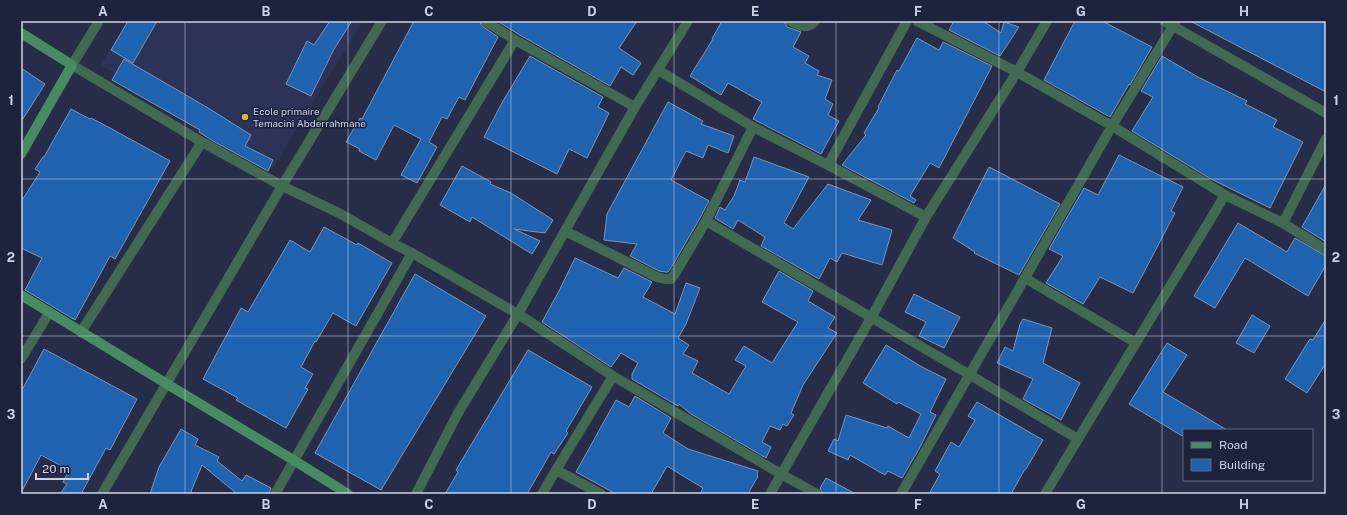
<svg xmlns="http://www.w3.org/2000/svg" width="1347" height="515" font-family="'Public Sans',sans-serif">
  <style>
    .built { fill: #2d3356 }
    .building { fill: #1e62b0; stroke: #7f95b3 }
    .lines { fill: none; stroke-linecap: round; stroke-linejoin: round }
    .street { stroke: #416a50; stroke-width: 10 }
    .secondary { stroke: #478c61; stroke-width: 10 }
    .grid { fill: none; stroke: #ced2e5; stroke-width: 1; stroke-opacity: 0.55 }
    .poi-dot { fill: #d4b635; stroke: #1d223d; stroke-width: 1.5 }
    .labels { text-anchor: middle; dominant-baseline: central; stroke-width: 3; stroke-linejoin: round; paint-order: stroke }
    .poi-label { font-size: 10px; fill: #ced2e5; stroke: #1d223d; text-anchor: start }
    .neatline { fill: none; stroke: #ced2e5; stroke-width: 1.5 }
    .grid-label { font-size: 13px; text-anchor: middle; font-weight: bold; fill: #ced2e5 }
  </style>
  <rect width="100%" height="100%" fill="#272c48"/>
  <!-- built -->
  <path class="built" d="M128,21H363L272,169L101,65Z"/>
  <!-- building -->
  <path class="building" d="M128,21H157L133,63L111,50Z
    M330,21H352L334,49L311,96L286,84L307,41L314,45Z
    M414,21H479L482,26L498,37L465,100L459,97L447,119L442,117L429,142L437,147L417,183L401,175L421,139L394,125L376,160L359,151L360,149L346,142L360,118L362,119Z
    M497,21H637L619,48L641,63L633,75L621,67L610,86L518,34Z
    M722,21H784L787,27L801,32L793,47L809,56L805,63L819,71L817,75L832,80L825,99L833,104L828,115L839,121L821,154L753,119L762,102L728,83L721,95L690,76L713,39H712Z
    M954,21H983L1001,33L1004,22L1019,27L1000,56L949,30Z
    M1075,21H1102L1152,47L1130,85L1129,84L1110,117L1044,80Z
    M1190,21H1326V92Z
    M917,38L939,50L943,42L992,66L939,168L930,163L910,196L916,200L914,203L842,165L866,135L864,133L879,108L878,107L897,70L899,71Z
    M530,56L603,97L598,107L609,113L587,158L569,149L557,174L484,137L503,101Z
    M1162,56L1198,77L1247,101L1245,104L1277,120L1273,127L1303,142L1270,208L1209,178L1132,131L1153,97L1141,91Z
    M124,59L208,108L251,135L245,146L273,160L268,171L213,141L199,132L200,130L112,80Z
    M21,68L45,84L21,122Z
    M668,102L703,121L701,124L734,136L728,153L708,145L703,158L686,151L671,180L709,201L700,218L671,268L668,272H666L659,271L630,256L637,244L604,240L607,214Z
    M71,109L90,119L91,118L110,128L170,161L115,259L110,256L75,320L25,290L42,258L21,248V202L40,172L35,169L43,157H44Z
    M1119,155L1183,187L1171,211L1175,213L1133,293L1100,277L1083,304L1046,283L1063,256L1049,249L1084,188L1098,195Z
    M754,157L809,177L784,223L793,229L828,184L871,200L858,220L892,230L882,265L842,253L837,262L830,258L819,279L761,246L765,237L738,220L733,229L715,218L720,207L725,210L734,196L740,180L745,182Z
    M462,166L491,182L490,184L511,193L553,220L545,233L514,229L540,241L532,254L472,217L470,222L440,205Z
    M989,167L1060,204L1019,275L974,253L975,252L953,238Z
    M1326,184V242L1302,227Z
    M1238,223L1287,252L1295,238L1326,256V265L1308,296L1245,258L1215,308L1194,296Z
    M324,227L357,245L358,243L392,263L356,326L333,313L316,342L315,341L301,367L313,374L305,388L308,389L286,428L236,400L238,398L203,379L241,308L248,312L290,240L310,252Z
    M575,258L618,278L624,268L652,282L643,297L675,314L686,283L700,288L686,324L678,338L689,345L683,354L698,361L692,373L729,394L746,366L735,360L744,346L772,363L798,322L762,302L779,271L813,291L808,301L835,317L828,328L837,333L803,385L791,413L794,415L787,426L783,424L780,430L770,426L762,442L771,447L766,458L691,414L679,404L678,406L632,379V374L638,363L621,353L611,367L542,322L559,291Z
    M415,274L486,316L381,490L315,453Z
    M914,294L960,317L944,348L919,336L926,322L905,312Z
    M1252,315L1270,326L1254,353L1236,343Z
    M1023,319L1052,328L1043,363L1080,383L1061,420L1023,399L1033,379L997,363L1005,347L1013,351L1020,324Z
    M1326,319V363L1307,393L1285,379L1310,339L1313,340Z
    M1167,343L1187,355L1163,392L1227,430H1184V437L1129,404Z
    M886,345L922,367L946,379L930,412L936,415L919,449L902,478L888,471L885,475L850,455L848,460L828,451L834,439L838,441L846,415L887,428L888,426L909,438L921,414L898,402L897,404L863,383Z
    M44,349L137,399L110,450L106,448L81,494H60L67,484L63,482L69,470L41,455L21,493V392Z
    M528,350L592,387L566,431L568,433L554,454L551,452L527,494H445L458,472L456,470Z
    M635,396L671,418L663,433L688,449L758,471L757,475L758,476L748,494H700L703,488L667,466L651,494H616L576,472L616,400L629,407Z
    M977,402L1043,440L1026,469H1025L1011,494H929L940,474L935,471L951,442L959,447L975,420L968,416Z
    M181,429L198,439L195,445L219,457L217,461L242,481L246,475L271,488L269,494H235L236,493L202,465L190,494H150L159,467Z
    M826,478L856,494H823L820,488Z"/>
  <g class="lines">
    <!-- street -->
    <path class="street" d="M99,21L72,65L202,142L282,186L339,213L392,243L412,253L518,314L613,376L781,474L817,494
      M485,21L515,40L635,107
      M790,21C799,26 808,30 815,21
      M917,21L1017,72L1112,126L1225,195L1283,223L1326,250
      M1164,21L1326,113
      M658,70L753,127L828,165L926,217
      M753,127L706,221L970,375L1078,439
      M828,165L907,21
      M1283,223L1326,139
      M565,231L657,277L665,279H671L676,272L706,221
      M392,243L515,40
      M1025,278L1136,343
      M81,332L202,142
      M21,359L49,313
      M102,494L282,186L382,21
      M275,494L412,253
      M416,494L458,413L518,314L635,107L688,21
      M542,494L556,470
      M601,494L556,470L613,376
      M770,494L871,318L926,217L1017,72L1047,21
      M901,494L1112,126L1176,21
      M1045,494L1225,195"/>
    <!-- secondary -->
    <path class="secondary" d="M21,33L72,65L21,154
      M21,295L167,384L295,461L348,494"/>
  </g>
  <!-- grid -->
  <path class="grid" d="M185,21V494M348,21V494M511,21V494M674,21V494M836,21V494M999,21V494M1162,21V494M21,179H1326M21,336H1326"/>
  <!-- markers -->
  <circle class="poi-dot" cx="245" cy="117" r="4"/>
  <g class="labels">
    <!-- poi labels -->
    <g class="poi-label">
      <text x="253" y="111">Ecole primaire<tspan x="253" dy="12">Temacini Abderrahmane</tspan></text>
    </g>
  </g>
  <!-- border -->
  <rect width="1347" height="515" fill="none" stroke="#1d223d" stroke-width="44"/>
  <!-- legend -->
  <rect x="1183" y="429" width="130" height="52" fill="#1d223d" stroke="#646880"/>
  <rect x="1191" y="442" width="20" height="6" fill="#478c61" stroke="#646880"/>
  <text x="1219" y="449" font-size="12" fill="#ced2e5">Road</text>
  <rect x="1191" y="459" width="20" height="12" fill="#1e62b0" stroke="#646880"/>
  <text x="1219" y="469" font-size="12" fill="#ced2e5">Building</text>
  <!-- scale -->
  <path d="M36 473v6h52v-6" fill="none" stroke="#ced2e5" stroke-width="2"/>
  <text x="42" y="473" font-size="12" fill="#ced2e5" stroke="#1d223d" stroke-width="3" paint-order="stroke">20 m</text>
  <rect x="22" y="22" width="1303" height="471" class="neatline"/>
  <g class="grid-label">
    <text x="103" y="16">A</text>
    <text x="266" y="16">B</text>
    <text x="429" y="16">C</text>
    <text x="592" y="16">D</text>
    <text x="755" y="16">E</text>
    <text x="918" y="16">F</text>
    <text x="1081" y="16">G</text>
    <text x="1244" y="16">H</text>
    <text x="11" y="105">1</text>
    <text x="1336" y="105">1</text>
    <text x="11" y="262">2</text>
    <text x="1336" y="262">2</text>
    <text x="11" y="419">3</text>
    <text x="1336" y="419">3</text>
    <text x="103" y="509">A</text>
    <text x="266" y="509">B</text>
    <text x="429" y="509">C</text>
    <text x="592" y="509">D</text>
    <text x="755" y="509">E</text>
    <text x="918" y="509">F</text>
    <text x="1081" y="509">G</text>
    <text x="1244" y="509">H</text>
  </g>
</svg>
